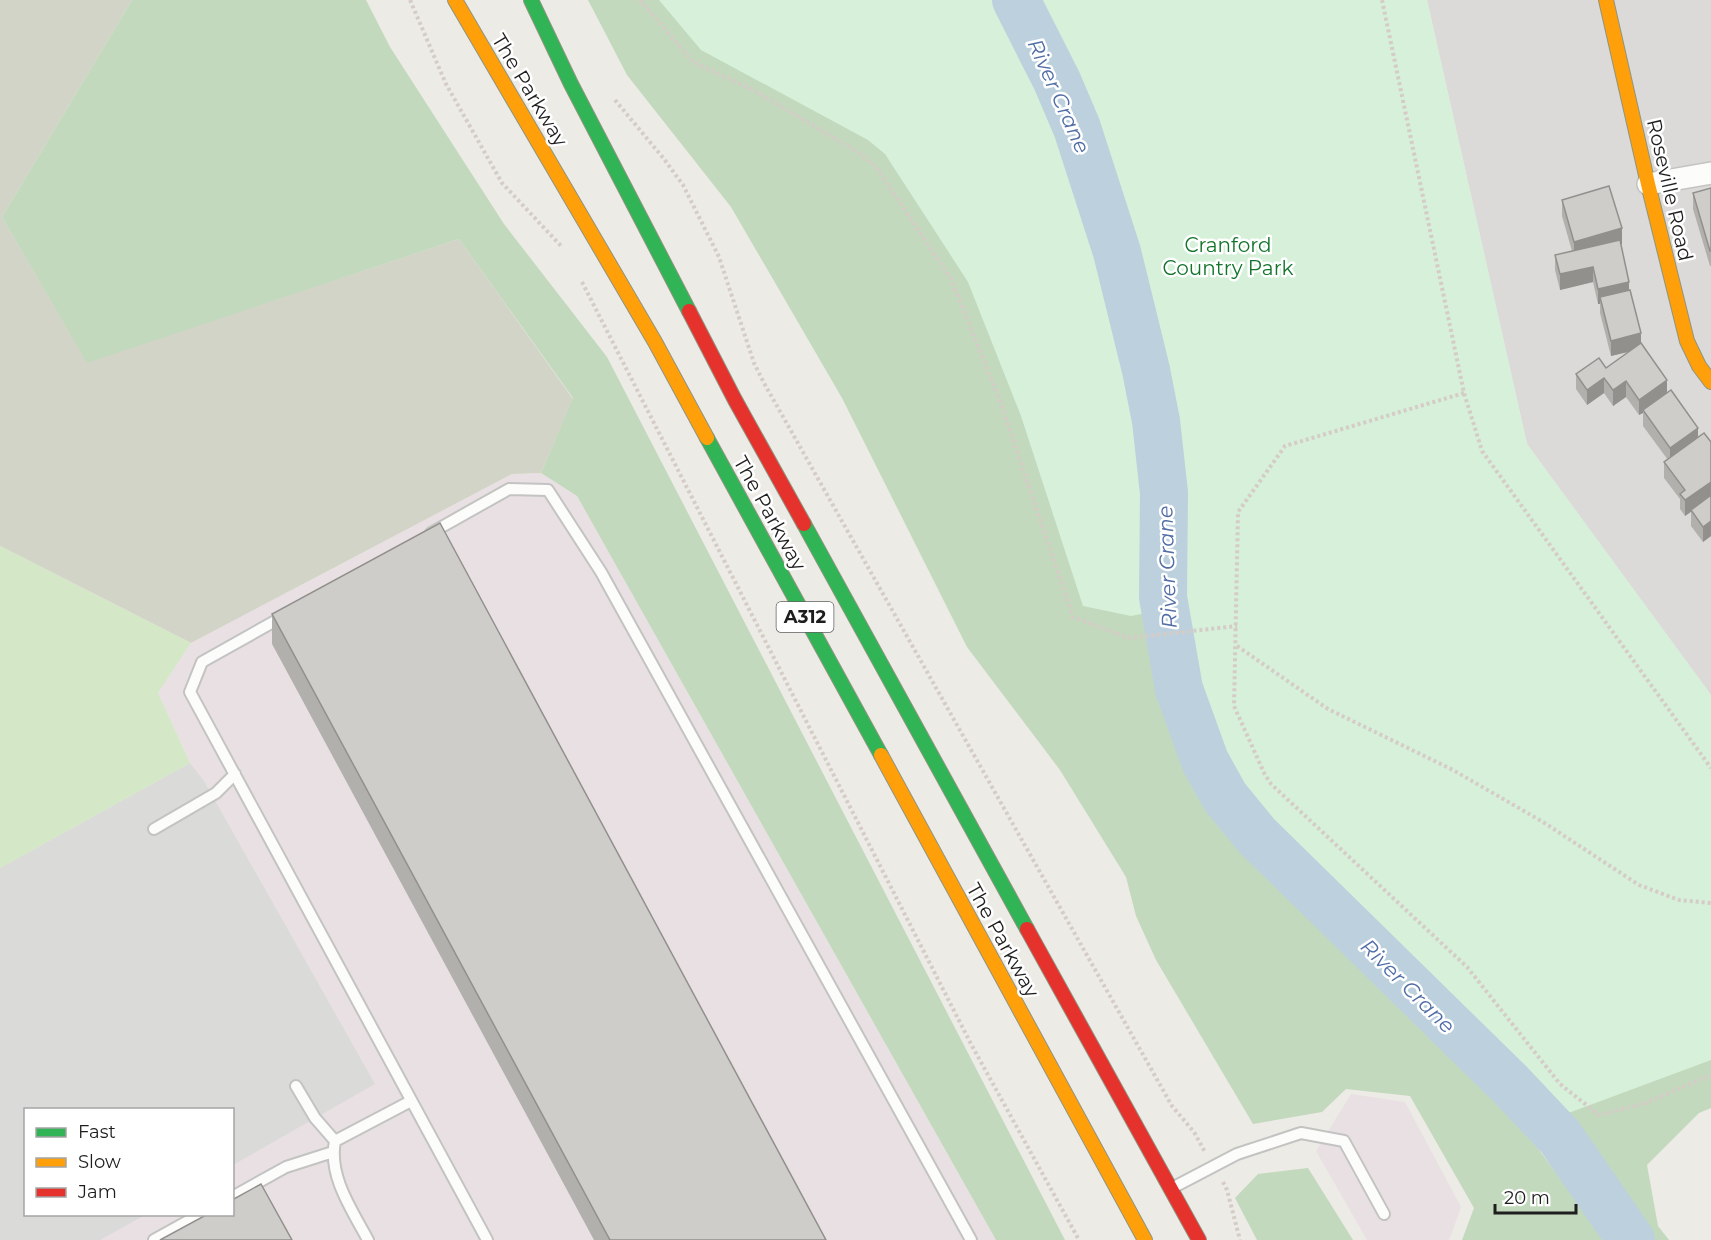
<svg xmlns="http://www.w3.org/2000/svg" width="1711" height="1240" font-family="Montserrat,sans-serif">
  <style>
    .residential { fill: #dbdad8 }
    .industrial { fill: #e9e0e3; fill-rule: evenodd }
    .religious { fill: #dadad8 }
    .construction { fill: #d3d4c8 }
    .grass { fill: #d4e8c7 }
    .forest { fill: #c3d9bd }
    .park { fill: #d6f0da }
    .water { fill: #bcd1dd }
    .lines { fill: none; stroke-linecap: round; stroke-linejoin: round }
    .river { stroke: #bcd1dd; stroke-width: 48 }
    .lane-casing { stroke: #c3c3c1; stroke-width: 14 }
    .street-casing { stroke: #c3c3c1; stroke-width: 24 }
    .fast-casing { stroke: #909480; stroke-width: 16 }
    .slow-casing { stroke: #909480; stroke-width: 16 }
    .jam-casing { stroke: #909480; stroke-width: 16 }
    .path { stroke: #d5cbc7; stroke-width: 4; stroke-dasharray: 3 3; stroke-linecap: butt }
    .lane { stroke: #fcfcfb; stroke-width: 10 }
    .street { stroke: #fcfcfb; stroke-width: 21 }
    .fast { stroke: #30b455; stroke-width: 14 }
    .slow { stroke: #ff9f0a; stroke-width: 14 }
    .jam { stroke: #e5322d; stroke-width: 14 }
    .wall { fill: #b2b0ad }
    .shaded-wall { fill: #91908d }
    .building { fill: #cfcdc9; stroke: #91908d; stroke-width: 1.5 }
    .labels { text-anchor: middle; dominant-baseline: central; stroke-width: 5; stroke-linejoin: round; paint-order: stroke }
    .shield { fill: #fff; stroke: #626262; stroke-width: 1.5 }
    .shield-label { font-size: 18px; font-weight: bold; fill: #1e1e1e }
    .street-label { font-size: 20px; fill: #1e1e1e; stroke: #fff }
    .park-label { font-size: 20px; fill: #13742b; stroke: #fff }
    .water-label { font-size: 21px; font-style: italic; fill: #516ea6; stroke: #fff }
  </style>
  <rect width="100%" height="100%" fill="#ecebe6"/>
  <!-- residential -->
  <path class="residential" d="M1427,0H1711V695L1527,444Z"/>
  <!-- industrial -->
  <path class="industrial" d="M541,473L577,496L996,1240H0V868L190,763L158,693L191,643L512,474ZM26,1110H232V1214H26Z
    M1351,1094L1405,1102L1461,1207L1450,1238L1448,1240H1367L1316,1151Z"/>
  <!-- religious -->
  <path class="religious" d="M190,763L204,781L375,1084L233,1165L232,1110H26V1214L145,1215L100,1240H0V868Z"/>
  <!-- construction -->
  <path class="construction" d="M0,0H132L2,217L87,362L459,239L573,399L541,473L512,474L191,643L0,546Z"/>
  <!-- grass -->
  <path class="grass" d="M0,546L191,643L158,693L190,763L0,868Z"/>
  <!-- forest -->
  <path class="forest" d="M132,0H366L390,47L504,224L607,357L1065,1240H996L577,496L541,473L573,398L459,239L87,363L2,217Z
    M588,0H981L1147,586L1149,652L1190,767L1237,840L1531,1139L1596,1227L1602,1240H1462L1474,1208L1410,1096L1346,1089L1322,1112L1253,1124L1156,960L1136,916L1126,877L1060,770L967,647L842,398L731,207L627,75Z
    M1190,673L1711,960V1108L1699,1113L1647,1165L1658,1226L1669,1240H1646L1642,1232L1593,1162L1555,1118L1267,830L1236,796L1213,750Z
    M1308,1168L1353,1240H1257L1235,1198L1258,1174Z"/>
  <!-- park -->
  <path class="park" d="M659,0H1427L1527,444L1711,695V1060L1555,1118L1267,830L1236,796L1213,750L1190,673L1177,607L1131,616L1083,606L1021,416L968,282L885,154L868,140L701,50Z"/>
  <!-- water -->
  <path class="water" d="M1593,1162L1642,1232L1646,1240H1602L1596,1227L1565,1185Z"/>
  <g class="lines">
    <!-- river -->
    <path class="river" d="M1016,0L1057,81L1077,128L1117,252L1146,370L1156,421L1164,493L1163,597L1179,689L1205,761L1225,797L1257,836L1510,1084L1560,1137L1631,1240"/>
    <defs>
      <path id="lane" d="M431,533L509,489L548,490L601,572L971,1240
        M284,616L202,662L190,692L487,1240
        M154,829L216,793L235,774
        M296,1086L315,1118L335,1141
        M1174,1187L1237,1154L1301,1133L1344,1141L1384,1214
        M232,1197L286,1167L333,1152
        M154,1240L201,1214
        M368,1240C352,1210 328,1176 335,1141L411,1101"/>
      <path id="street" d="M1648,184L1711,173"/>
      <path id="fast" d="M531,0L571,84L689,311
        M707,438L881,755
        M804,524L1027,929"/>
      <path id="slow" d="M455,0L655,342L707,438
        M1606,0L1648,184L1687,341L1699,366L1711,382
        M881,755L1145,1240"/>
      <path id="jam" d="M689,311L735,400L804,524
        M1027,929L1199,1240"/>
    </defs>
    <!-- lane casing -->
    <use href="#lane" class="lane-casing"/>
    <!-- street casing -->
    <use href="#street" class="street-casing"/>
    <!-- fast casing -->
    <use href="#fast" class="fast-casing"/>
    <!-- slow casing -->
    <use href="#slow" class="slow-casing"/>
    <!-- jam casing -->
    <use href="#jam" class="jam-casing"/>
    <!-- path -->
    <path class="path" d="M410,0L446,84L502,183L562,247
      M640,0L693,62L755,91L859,153L876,167L951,279L1000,401L1073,617L1129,638L1237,626
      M1382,0L1464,393L1482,451L1711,768
      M615,100L664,159L683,185L719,257L754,363L764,383L1172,1106L1194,1132L1205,1152
      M582,282L971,1044L1079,1240
      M1464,393L1285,446L1238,512L1234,706L1265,775L1271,784L1467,967L1560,1084L1599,1115L1646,1103L1711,1075
      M1237,646L1328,709L1453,770L1543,822L1639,885L1679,900L1711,903
      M1223,1182L1227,1190L1240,1240"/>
    <!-- lane -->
    <use href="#lane" class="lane"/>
    <!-- street -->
    <use href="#street" class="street"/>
    <!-- fast -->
    <use href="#fast" class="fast"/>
    <!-- slow -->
    <use href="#slow" class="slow"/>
    <!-- jam -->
    <use href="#jam" class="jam"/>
  </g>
  <!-- wall -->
  <path class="wall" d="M1711,188V266H1710L1693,209V193Z
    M1562,200L1622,244H1621L1629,290L1641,343L1667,393L1698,438L1711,442V536L1703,542L1691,526V512L1685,516L1680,509V499L1664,478V462L1668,460L1643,426V413L1639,415L1626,397L1613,406L1604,393L1587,405L1576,389V374L1606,368L1630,351L1611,356L1600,313V304H1598L1593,282L1560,290L1555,270V255L1572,251L1562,216Z
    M272,614L826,1240H594L272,644Z"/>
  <!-- shaded-wall -->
  <path class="shaded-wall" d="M1622,228V244L1574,258V242Z
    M1593,267V282L1560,290V274Z
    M1629,282V297H1600V304H1598V289Z
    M1641,333V349L1611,356V341Z
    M1604,378V393L1587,405V390Z
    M1667,380V396L1643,410V413L1639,415V400Z
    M1626,381V397L1613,406V390Z
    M1698,428V443L1670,463V448Z
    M1711,482V497L1685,516V500Z
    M1711,521V536L1703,542V527Z"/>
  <!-- building -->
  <path class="building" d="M1609,186L1622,228L1574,242L1562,200Z
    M1711,188V251H1710L1693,193Z
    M1620,240L1629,282L1598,289L1593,267L1560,274L1555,255Z
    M1630,290L1641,333L1611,341L1600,297Z
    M1641,343L1667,380L1639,400L1626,381L1613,390L1604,378L1587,390L1576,374L1599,358L1606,368Z
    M1671,390L1698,428L1670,448L1643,410Z
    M1704,433L1711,442V482L1685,500L1680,494L1685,490L1664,462Z
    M1711,495V521L1703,527L1691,510Z
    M440,523L826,1240H610L272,614Z
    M261,1184L292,1240H160L206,1215H232V1200Z"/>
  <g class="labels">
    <!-- shield labels -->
    <rect class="shield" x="776.5" y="602" width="57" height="30" rx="4.5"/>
    <g class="shield-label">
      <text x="805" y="617">A312</text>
    </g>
    <!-- street labels -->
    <g class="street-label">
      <text transform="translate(530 90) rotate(59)">The Parkway</text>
      <text transform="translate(1670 190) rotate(77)">Roseville Road</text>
      <text transform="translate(770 513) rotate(61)">The Parkway</text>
      <text transform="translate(1003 940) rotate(61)">The Parkway</text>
    </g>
    <!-- park labels -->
    <g class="park-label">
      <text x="1228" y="245">Cranford<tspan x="1228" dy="23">Country Park</tspan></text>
    </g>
    <!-- water labels -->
    <g class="water-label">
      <text transform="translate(1059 96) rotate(66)">River Crane</text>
      <text transform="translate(1167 567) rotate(-92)">River Crane</text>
      <text transform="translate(1408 986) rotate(45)">River Crane</text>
    </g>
  </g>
  <!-- legend -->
  <rect x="24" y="1108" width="210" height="108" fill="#ffffff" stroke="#a5a5a5" stroke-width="1.5"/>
  <rect x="36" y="1128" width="30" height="9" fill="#30b455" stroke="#a5a5a5" stroke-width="1.5"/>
  <text x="78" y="1138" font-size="18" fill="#1e1e1e">Fast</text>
  <rect x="36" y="1158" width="30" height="9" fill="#ff9f0a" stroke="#a5a5a5" stroke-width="1.5"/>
  <text x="78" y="1168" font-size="18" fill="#1e1e1e">Slow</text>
  <rect x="36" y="1188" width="30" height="9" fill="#e5322d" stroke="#a5a5a5" stroke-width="1.5"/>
  <text x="78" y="1198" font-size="18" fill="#1e1e1e">Jam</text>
  <!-- scale -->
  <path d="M1495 1204v9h81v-9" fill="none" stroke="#1e1e1e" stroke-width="3"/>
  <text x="1504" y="1204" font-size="18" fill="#1e1e1e" stroke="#ffffff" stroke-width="4.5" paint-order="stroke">20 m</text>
</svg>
